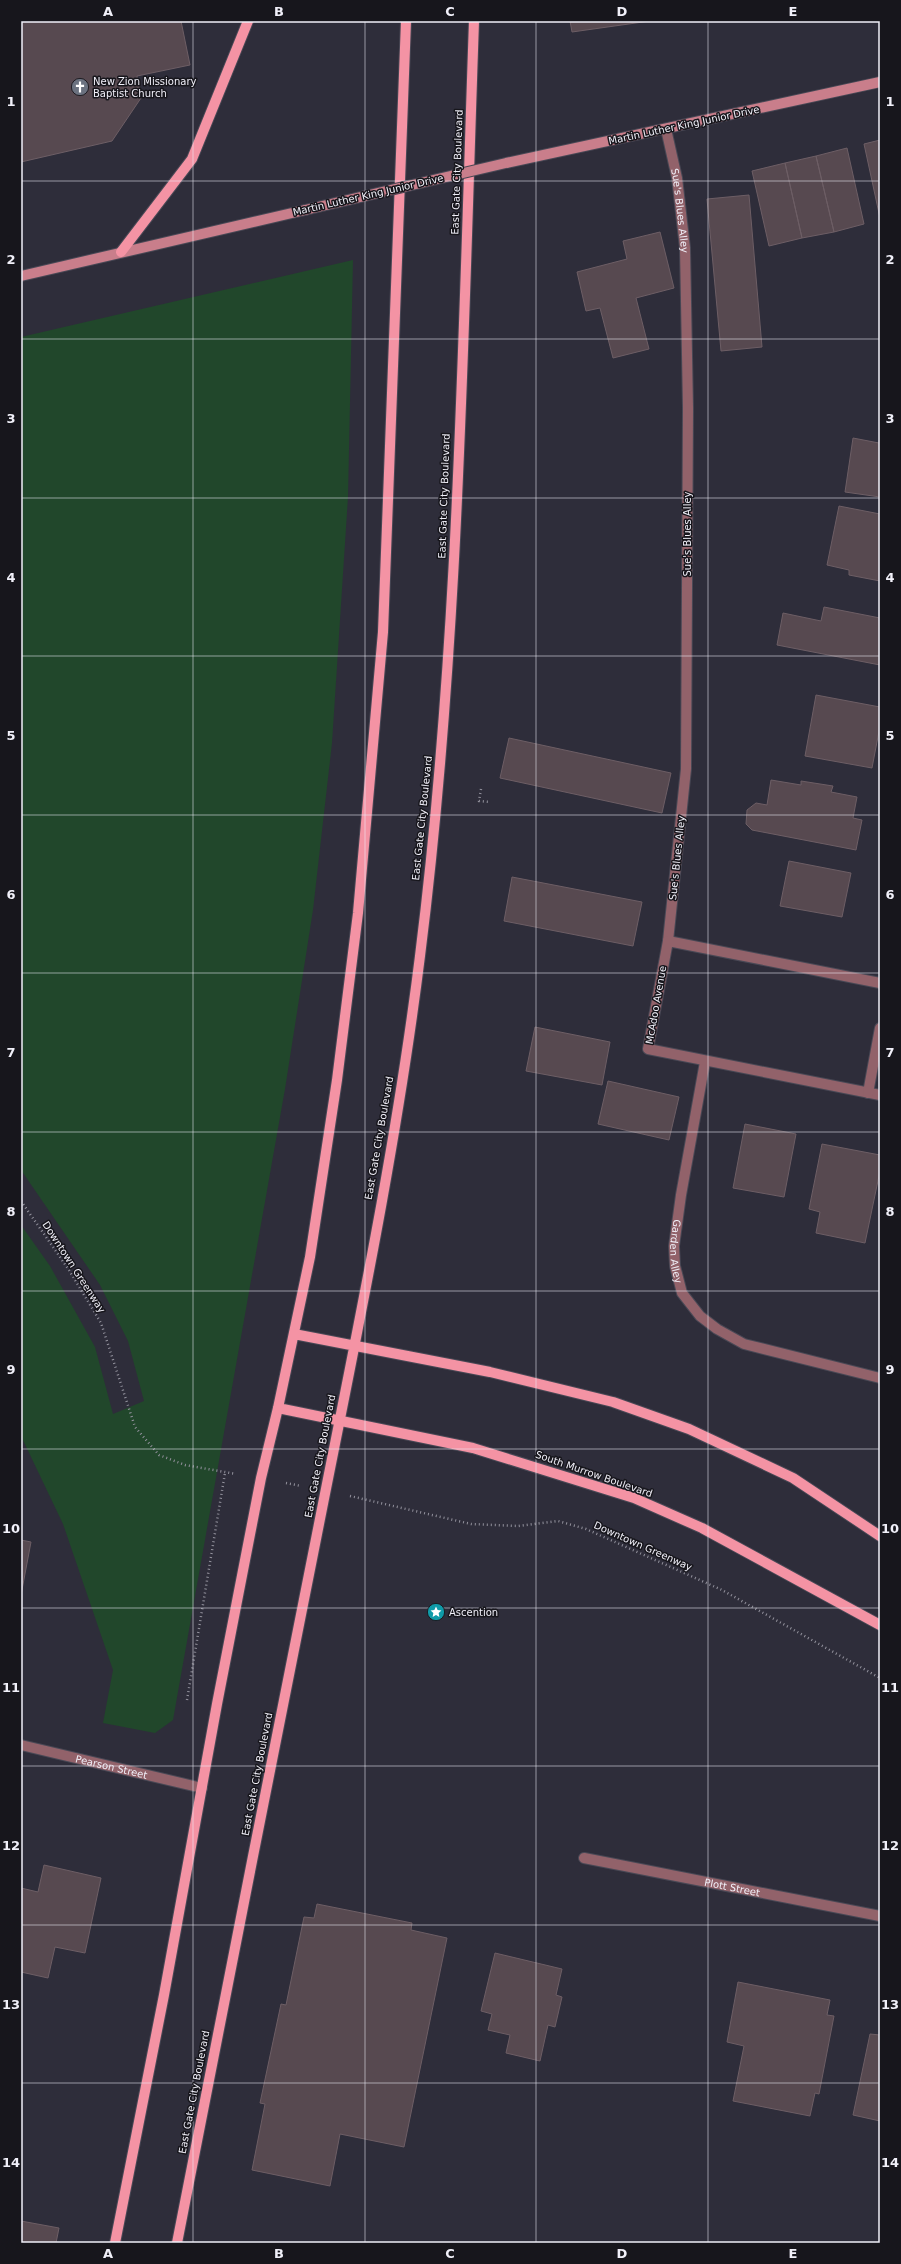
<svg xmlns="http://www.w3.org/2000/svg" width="901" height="2264" font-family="'DejaVu Sans',sans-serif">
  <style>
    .green { fill: #21472b }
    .building { fill: #574950; stroke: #6d5e65 }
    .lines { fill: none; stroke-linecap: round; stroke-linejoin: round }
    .service-casing { stroke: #494855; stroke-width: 12 }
    .minor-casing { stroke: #494855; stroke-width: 12 }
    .secondary-casing { stroke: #494855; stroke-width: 12 }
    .primary-casing { stroke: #494855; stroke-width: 12 }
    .path { stroke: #93929d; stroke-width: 2.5; stroke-dasharray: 1 3; stroke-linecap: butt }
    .service { stroke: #92626a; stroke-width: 10 }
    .minor { stroke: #92626a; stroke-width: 10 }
    .secondary { stroke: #c97e8b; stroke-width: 10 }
    .primary { stroke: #f493a4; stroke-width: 10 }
    .secondary-bridge-casing { stroke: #494855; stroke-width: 12; stroke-linecap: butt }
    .secondary-bridge { stroke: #c97e8b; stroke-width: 10 }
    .grid { fill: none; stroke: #f1f0f9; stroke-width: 1; stroke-opacity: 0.55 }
    .labels { text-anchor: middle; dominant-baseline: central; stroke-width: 3; stroke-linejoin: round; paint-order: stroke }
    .poi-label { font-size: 10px; fill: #f1f0f9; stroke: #17161c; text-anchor: start }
    .street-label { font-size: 10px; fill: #f1f0f9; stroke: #17161c }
    .neatline { fill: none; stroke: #f1f0f9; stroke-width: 1.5 }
    .grid-label { font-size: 13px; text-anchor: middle; font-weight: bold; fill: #f1f0f9 }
  </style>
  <rect width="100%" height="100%" fill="#2e2d3a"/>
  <!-- green -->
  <path class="green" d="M353,260L348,497L332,743L313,910L285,1089L173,1720L155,1733L103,1723L113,1670L63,1524L21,1436V1225L50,1266L95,1347L113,1414L144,1401L128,1341L100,1285L21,1170V337Z"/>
  <!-- building -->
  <path class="building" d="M21,21H181L190,65L137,76L141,98L112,141L21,162Z
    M570,21H650L572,32Z
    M880,140V218L864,144Z
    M847,148L864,224L834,232L816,156Z
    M816,156L834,232L802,238L785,163Z
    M785,163L802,238L769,246L752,171Z
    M749,195L762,347L721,351L707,199Z
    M660,232L674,288L636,298L649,349L613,358L600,308L586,311L577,272L627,259L623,241Z
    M880,437V497L845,492L853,438L879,443Z
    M839,506L880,514V581L849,575V570L827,565Z
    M824,607L880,618V665L777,645L783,613L821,621Z
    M816,695L880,707V726L872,768L805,756Z
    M509,738L671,773L662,813L500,778Z
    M771,780L801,785V781L833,786L831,792L857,797L853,818L862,820L856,850L752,830L746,824L747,810L756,803L767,805Z
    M789,861L851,873L842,917L780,906Z
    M512,877L642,902L633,946L504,921Z
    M535,1027L610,1042L602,1085L526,1071Z
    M608,1081L679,1097L669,1140L598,1124Z
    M745,1124L796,1134L784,1197L733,1188Z
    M822,1144L880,1155V1171L865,1243L816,1233L820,1212L809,1209Z
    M21,1540L31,1542L21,1595Z
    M44,1865L101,1878L85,1953L55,1947L48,1978L21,1972V1888L38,1892Z
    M317,1904L412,1923L411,1930L447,1938L404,2147L340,2134L330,2186L252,2170L265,2104L260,2103L281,2004L286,2005L304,1917L314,1918Z
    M495,1953L562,1969L556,1995L562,1997L555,2027L548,2025L540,2061L506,2053L510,2035L488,2030L492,2014L481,2011Z
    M738,1982L830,2000L827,2015L834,2016L819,2094L815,2093L810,2116L733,2101L744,2046L727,2042Z
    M870,2034L880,2035V2121L853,2115Z
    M21,2221L59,2228L56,2243H21Z"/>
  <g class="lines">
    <defs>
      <g id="service">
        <path id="s1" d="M666,129L677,178L685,248L688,408L686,769L668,941"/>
        <path id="s2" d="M705,1062L681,1195L674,1246L675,1266L682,1293L700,1316L717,1329L744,1344L880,1378"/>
      </g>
      <g id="minor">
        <path d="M880,983L668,941L648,1049L880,1095"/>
        <path d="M868,1093L880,1028"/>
        <path id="s3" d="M21,1745L202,1788"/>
        <path id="s4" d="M584,1858L880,1916"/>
      </g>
      <path id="secondary" d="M506,163L880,82
        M21,276L305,210"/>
      <path id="primary" d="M121,252L192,159L248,21
        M294,1334L490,1372L613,1402L689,1429L793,1478L880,1536
        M278,1408L473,1448L634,1498L702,1528L880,1625
        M115,2243L164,1995L217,1704L261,1478L278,1408L310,1257L337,1080L358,913L383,632L406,21
        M177,2243C223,2007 270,1770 317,1534C355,1342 396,1150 420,956C459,646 463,333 474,21"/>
    </defs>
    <!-- service casing -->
    <use href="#service" class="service-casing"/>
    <!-- minor casing -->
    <use href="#minor" class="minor-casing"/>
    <!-- secondary casing -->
    <use href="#secondary" class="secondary-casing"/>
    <!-- primary casing -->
    <use href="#primary" class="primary-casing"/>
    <!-- path -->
    <path class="path" d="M481,789L479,801L490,802
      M21,1201L69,1270L101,1323L135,1427L159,1455L185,1465L236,1474
      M286,1483L301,1486
      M350,1496L471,1524L518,1526L558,1521L586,1529L722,1590L880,1678
      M187,1700L225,1473"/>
    <!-- service -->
    <use href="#service" class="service"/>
    <!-- minor -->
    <use href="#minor" class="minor"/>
    <!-- secondary -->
    <use href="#secondary" class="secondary"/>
    <!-- primary -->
    <use href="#primary" class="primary"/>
    <defs>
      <path id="secondary-bridge" d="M305,210L506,163"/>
    </defs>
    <!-- secondary-bridge casing -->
    <use href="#secondary-bridge" class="secondary-bridge-casing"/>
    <!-- secondary-bridge -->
    <use href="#secondary-bridge" class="secondary-bridge"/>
  </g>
  <!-- grid -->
  <path class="grid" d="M193,21V2243M365,21V2243M536,21V2243M708,21V2243M21,181H880M21,339H880M21,498H880M21,656H880M21,815H880M21,973H880M21,1132H880M21,1291H880M21,1449H880M21,1608H880M21,1766H880M21,1925H880M21,2083H880"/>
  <!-- icons -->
  <defs>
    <symbol id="church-disc" viewBox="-11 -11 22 22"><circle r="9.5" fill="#6b7280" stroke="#17161c"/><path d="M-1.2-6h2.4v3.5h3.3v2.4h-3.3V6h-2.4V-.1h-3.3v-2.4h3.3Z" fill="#fff"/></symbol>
    <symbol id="sight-disc" viewBox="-11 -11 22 22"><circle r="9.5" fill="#0f9aa8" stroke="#17161c"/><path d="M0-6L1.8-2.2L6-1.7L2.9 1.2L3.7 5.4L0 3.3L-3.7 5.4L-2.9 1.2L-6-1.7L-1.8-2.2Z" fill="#fff"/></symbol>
  </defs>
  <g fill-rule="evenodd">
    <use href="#church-disc" x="70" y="77" width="20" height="20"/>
    <use href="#sight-disc" x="426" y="1602" width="20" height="20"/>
  </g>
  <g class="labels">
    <!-- poi labels -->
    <g class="poi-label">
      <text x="93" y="81">New Zion Missionary<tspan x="93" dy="12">Baptist Church</tspan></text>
      <text x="449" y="1612">Ascention</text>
    </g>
    <!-- street labels -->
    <g class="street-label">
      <text transform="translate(684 125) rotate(-12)">Martin Luther King Junior Drive</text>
      <text transform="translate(457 172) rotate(-88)">East Gate City Boulevard</text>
      <text transform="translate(368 195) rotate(-13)">Martin Luther King Junior Drive</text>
      <text stroke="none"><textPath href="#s1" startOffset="83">Sue's Blues Alley</textPath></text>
      <text transform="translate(444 496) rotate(-88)">East Gate City Boulevard</text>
      <text transform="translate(687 534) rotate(-90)">Sue's Blues Alley</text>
      <text transform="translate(422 818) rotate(-84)">East Gate City Boulevard</text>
      <text transform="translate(677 858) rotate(-84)">Sue's Blues Alley</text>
      <text transform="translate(656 1005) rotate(-80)">McAdoo Avenue</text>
      <text transform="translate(379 1138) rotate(-80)">East Gate City Boulevard</text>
      <text stroke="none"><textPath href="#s2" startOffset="192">Garden Alley</textPath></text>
      <text transform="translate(74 1267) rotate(57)">Downtown Greenway</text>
      <text transform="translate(320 1456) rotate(-79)">East Gate City Boulevard</text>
      <text transform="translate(594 1474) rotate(19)">South Murrow Boulevard</text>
      <text transform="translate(643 1546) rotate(24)">Downtown Greenway</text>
      <text stroke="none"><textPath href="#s3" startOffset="93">Pearson Street</textPath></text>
      <text transform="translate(257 1774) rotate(-79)">East Gate City Boulevard</text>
      <text stroke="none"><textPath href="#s4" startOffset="151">Plott Street</textPath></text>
      <text transform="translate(194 2092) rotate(-79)">East Gate City Boulevard</text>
    </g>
  </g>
  <!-- border -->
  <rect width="901" height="2264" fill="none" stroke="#17161c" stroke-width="44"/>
  <rect x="22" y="22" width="857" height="2220" class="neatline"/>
  <g class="grid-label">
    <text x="108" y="16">A</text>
    <text x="279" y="16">B</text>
    <text x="450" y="16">C</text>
    <text x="622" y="16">D</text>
    <text x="793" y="16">E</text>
    <text x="11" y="106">1</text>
    <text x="890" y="106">1</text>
    <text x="11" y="264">2</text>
    <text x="890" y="264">2</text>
    <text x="11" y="423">3</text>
    <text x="890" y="423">3</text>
    <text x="11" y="582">4</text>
    <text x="890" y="582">4</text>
    <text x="11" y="740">5</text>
    <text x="890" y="740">5</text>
    <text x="11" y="899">6</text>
    <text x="890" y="899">6</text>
    <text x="11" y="1057">7</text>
    <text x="890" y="1057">7</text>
    <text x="11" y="1216">8</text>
    <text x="890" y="1216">8</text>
    <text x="11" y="1374">9</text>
    <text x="890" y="1374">9</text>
    <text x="11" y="1533">10</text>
    <text x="890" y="1533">10</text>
    <text x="11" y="1692">11</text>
    <text x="890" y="1692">11</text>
    <text x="11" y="1850">12</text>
    <text x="890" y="1850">12</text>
    <text x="11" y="2009">13</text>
    <text x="890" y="2009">13</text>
    <text x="11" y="2167">14</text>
    <text x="890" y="2167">14</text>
    <text x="108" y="2258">A</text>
    <text x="279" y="2258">B</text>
    <text x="450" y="2258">C</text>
    <text x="622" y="2258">D</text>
    <text x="793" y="2258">E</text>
  </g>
</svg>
